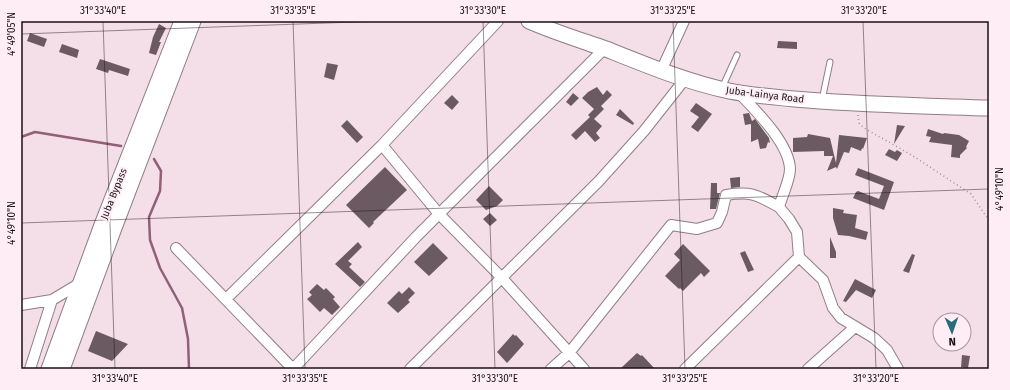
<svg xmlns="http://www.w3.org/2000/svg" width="1010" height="390" font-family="'Fira Sans',sans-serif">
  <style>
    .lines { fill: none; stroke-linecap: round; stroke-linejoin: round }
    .stream { stroke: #925f78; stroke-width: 2.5 }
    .building { fill: #6c5a62 }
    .lane-casing { stroke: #907d86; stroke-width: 7 }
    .street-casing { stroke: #907d86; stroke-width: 12 }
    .primary-casing { stroke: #907d86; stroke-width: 17 }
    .path { stroke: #9e8f96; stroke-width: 1.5; stroke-dasharray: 1 3; stroke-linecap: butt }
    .lane { stroke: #fff; stroke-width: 5 }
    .street { stroke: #fff; stroke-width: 10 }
    .primary { stroke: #fff; stroke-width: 15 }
    .ticks { fill: none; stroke: #181114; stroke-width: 1; stroke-opacity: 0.45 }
    .labels { text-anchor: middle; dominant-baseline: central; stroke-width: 4; stroke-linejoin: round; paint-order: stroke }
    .street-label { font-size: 10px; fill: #181114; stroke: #ffedf5 }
    .neatline { fill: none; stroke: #181114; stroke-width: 1.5 }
    .ticks-label { font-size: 10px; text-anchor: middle; fill: #181114 }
  </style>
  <rect width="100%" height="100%" fill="#f4dfe9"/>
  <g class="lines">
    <!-- stream -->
    <path class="stream" d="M21,137L35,132L121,146
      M154,159L161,171L160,191L149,217L150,240L160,268L182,308L188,339L189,369"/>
  </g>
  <!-- building -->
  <path class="building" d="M159,24L166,28L159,42H161L156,55L149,53L153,37Z
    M30,33L47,39L44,47L27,41Z
    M778,41L797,42V49L777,48Z
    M62,44L79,50L77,58L59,52Z
    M100,59L130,69L128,76L109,70L108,73L96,69Z
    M327,63L338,65L334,80L324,77Z
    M597,87L603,95L607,90L612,95L601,106L604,109L594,119L602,126L596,133L600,138L595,142L585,131L576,140L571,135L590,117L588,115L594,109L582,98L588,92Z
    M573,93L579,98L571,106L566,102Z
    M452,95L459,102L452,110L444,103Z
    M696,103L712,114L698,132L691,127L699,117L690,111Z
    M620,109L634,123L633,125L616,115Z
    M749,113L752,121L755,119L769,138L770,143L768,142L766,148L760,149L758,139L751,142V124L745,125L743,114Z
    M347,120L363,137L357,143L341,126Z
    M897,125L905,126L894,144Z
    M928,129L943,134L944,133L959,135L969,141L966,147L967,148L960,155V158L951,157L952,145L929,142L931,137L926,136Z
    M808,134L830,138L836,163L839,135L867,138L863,149L862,148L861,151L851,147L849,153L844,152L837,169L836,167L827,171L833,156H824V151L793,152V138L807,137Z
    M889,149L895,152L897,150L902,153L897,161L885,155Z
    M385,167L407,190L373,222L374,223L369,228L346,205Z
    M858,168L894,182L884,210L853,198L856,192L858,191L879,199L884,186L855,175Z
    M740,177V187L731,188L730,178Z
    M711,183H717V193H720L716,209H710Z
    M489,186L503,200L497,206L486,210L476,200Z
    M833,208L844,210L843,213L857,215L855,228L868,232L866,240L849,236L838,235L833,218Z
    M490,213L497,220L490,226L483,219Z
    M830,237L836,252V258H830Z
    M358,242L362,247L348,261L352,264L349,267L365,282L360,287L335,264Z
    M433,243L448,258L429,276L414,262Z
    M683,244L710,271L704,277L701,273L683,291L680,288L679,289L665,276L680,260L674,254Z
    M745,251L754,270L748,272L740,253Z
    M912,254L915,255L909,273L903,271Z
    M855,279L876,290L872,298L856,290L846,302L843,301Z
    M317,284L324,290L326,288L335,297L333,299L340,307L332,315L324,308L320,312L307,299L312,295L309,292Z
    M409,287L415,293L408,300L410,302L398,313L387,303L399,291L402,294Z
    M96,331L128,344L112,361L88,351Z
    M513,334L515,336L516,335L524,344L507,363L497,352Z
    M637,353L641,356L642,355L655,369H620Z
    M962,355L970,356L968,368L961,367Z"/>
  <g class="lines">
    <defs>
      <path id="lane" d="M722,88L737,55
        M822,100L830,62"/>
      <path id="street" d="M498,21L382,145L439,214L501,277L584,369
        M661,71L684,21
        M739,93C756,111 789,143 790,169C790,180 782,196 779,207L789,219L797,232L799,257L823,280L833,308L841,318L874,338L887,350L898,369
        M176,248L293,369
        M226,299L382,145
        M21,305L52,300L82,282
        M30,369L52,300
        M293,369L416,237L604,49
        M410,369L599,181L644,131L685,79
        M551,369L569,353L671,225L697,229L717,223L722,212L726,195C752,191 757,195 779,207
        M685,369L799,257
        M808,369L855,327"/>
      <path id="primary" d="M529,21C554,32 580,40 606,49C646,65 687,82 729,91C755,96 781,98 807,100C868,105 928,106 989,108
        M49,369L102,225L182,21
        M62,369L114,228L193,21"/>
    </defs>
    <!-- lane casing -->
    <use href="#lane" class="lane-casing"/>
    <!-- street casing -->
    <use href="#street" class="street-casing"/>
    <!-- primary casing -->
    <use href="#primary" class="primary-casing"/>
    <!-- path -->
    <path class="path" d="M858,115L859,123L864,128L910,154L971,194L986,216L989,218"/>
    <!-- lane -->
    <use href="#lane" class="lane"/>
    <!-- street -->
    <use href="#street" class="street"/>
    <!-- primary -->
    <use href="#primary" class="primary"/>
  </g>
  <!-- ticks -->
  <path class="ticks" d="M103,21L115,369M293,21L305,369M483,21L495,369M673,21L685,369M863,21L876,369M21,34L383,21M21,223L989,189"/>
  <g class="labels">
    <!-- street labels -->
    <g class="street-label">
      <text transform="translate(765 95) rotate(7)">Juba-Lainya Road</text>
      <text transform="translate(114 194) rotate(-68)">Juba Bypass</text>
    </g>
  </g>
  <!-- border -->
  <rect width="1010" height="390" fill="none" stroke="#ffedf5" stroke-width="44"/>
  <!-- north arrow -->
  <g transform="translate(952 332) rotate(178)"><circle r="19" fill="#ffedf5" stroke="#a3959b"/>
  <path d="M0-3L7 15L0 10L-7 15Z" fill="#256d79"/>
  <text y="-6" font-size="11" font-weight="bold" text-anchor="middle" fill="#181114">N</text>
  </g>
  <rect x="22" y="22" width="966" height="346" class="neatline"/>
  <g class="ticks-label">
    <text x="103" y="14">31°33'40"E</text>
    <text x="293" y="14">31°33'35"E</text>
    <text x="483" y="14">31°33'30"E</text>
    <text x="673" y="14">31°33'25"E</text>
    <text x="864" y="14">31°33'20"E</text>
    <text transform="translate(11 34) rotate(-90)" y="4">4°49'05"N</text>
    <text transform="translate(999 189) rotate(-90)" y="4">4°49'10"N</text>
    <text transform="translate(11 223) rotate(-90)" y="4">4°49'10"N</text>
    <text x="115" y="382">31°33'40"E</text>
    <text x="305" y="382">31°33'35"E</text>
    <text x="495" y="382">31°33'30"E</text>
    <text x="685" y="382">31°33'25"E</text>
    <text x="876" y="382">31°33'20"E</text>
  </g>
</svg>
